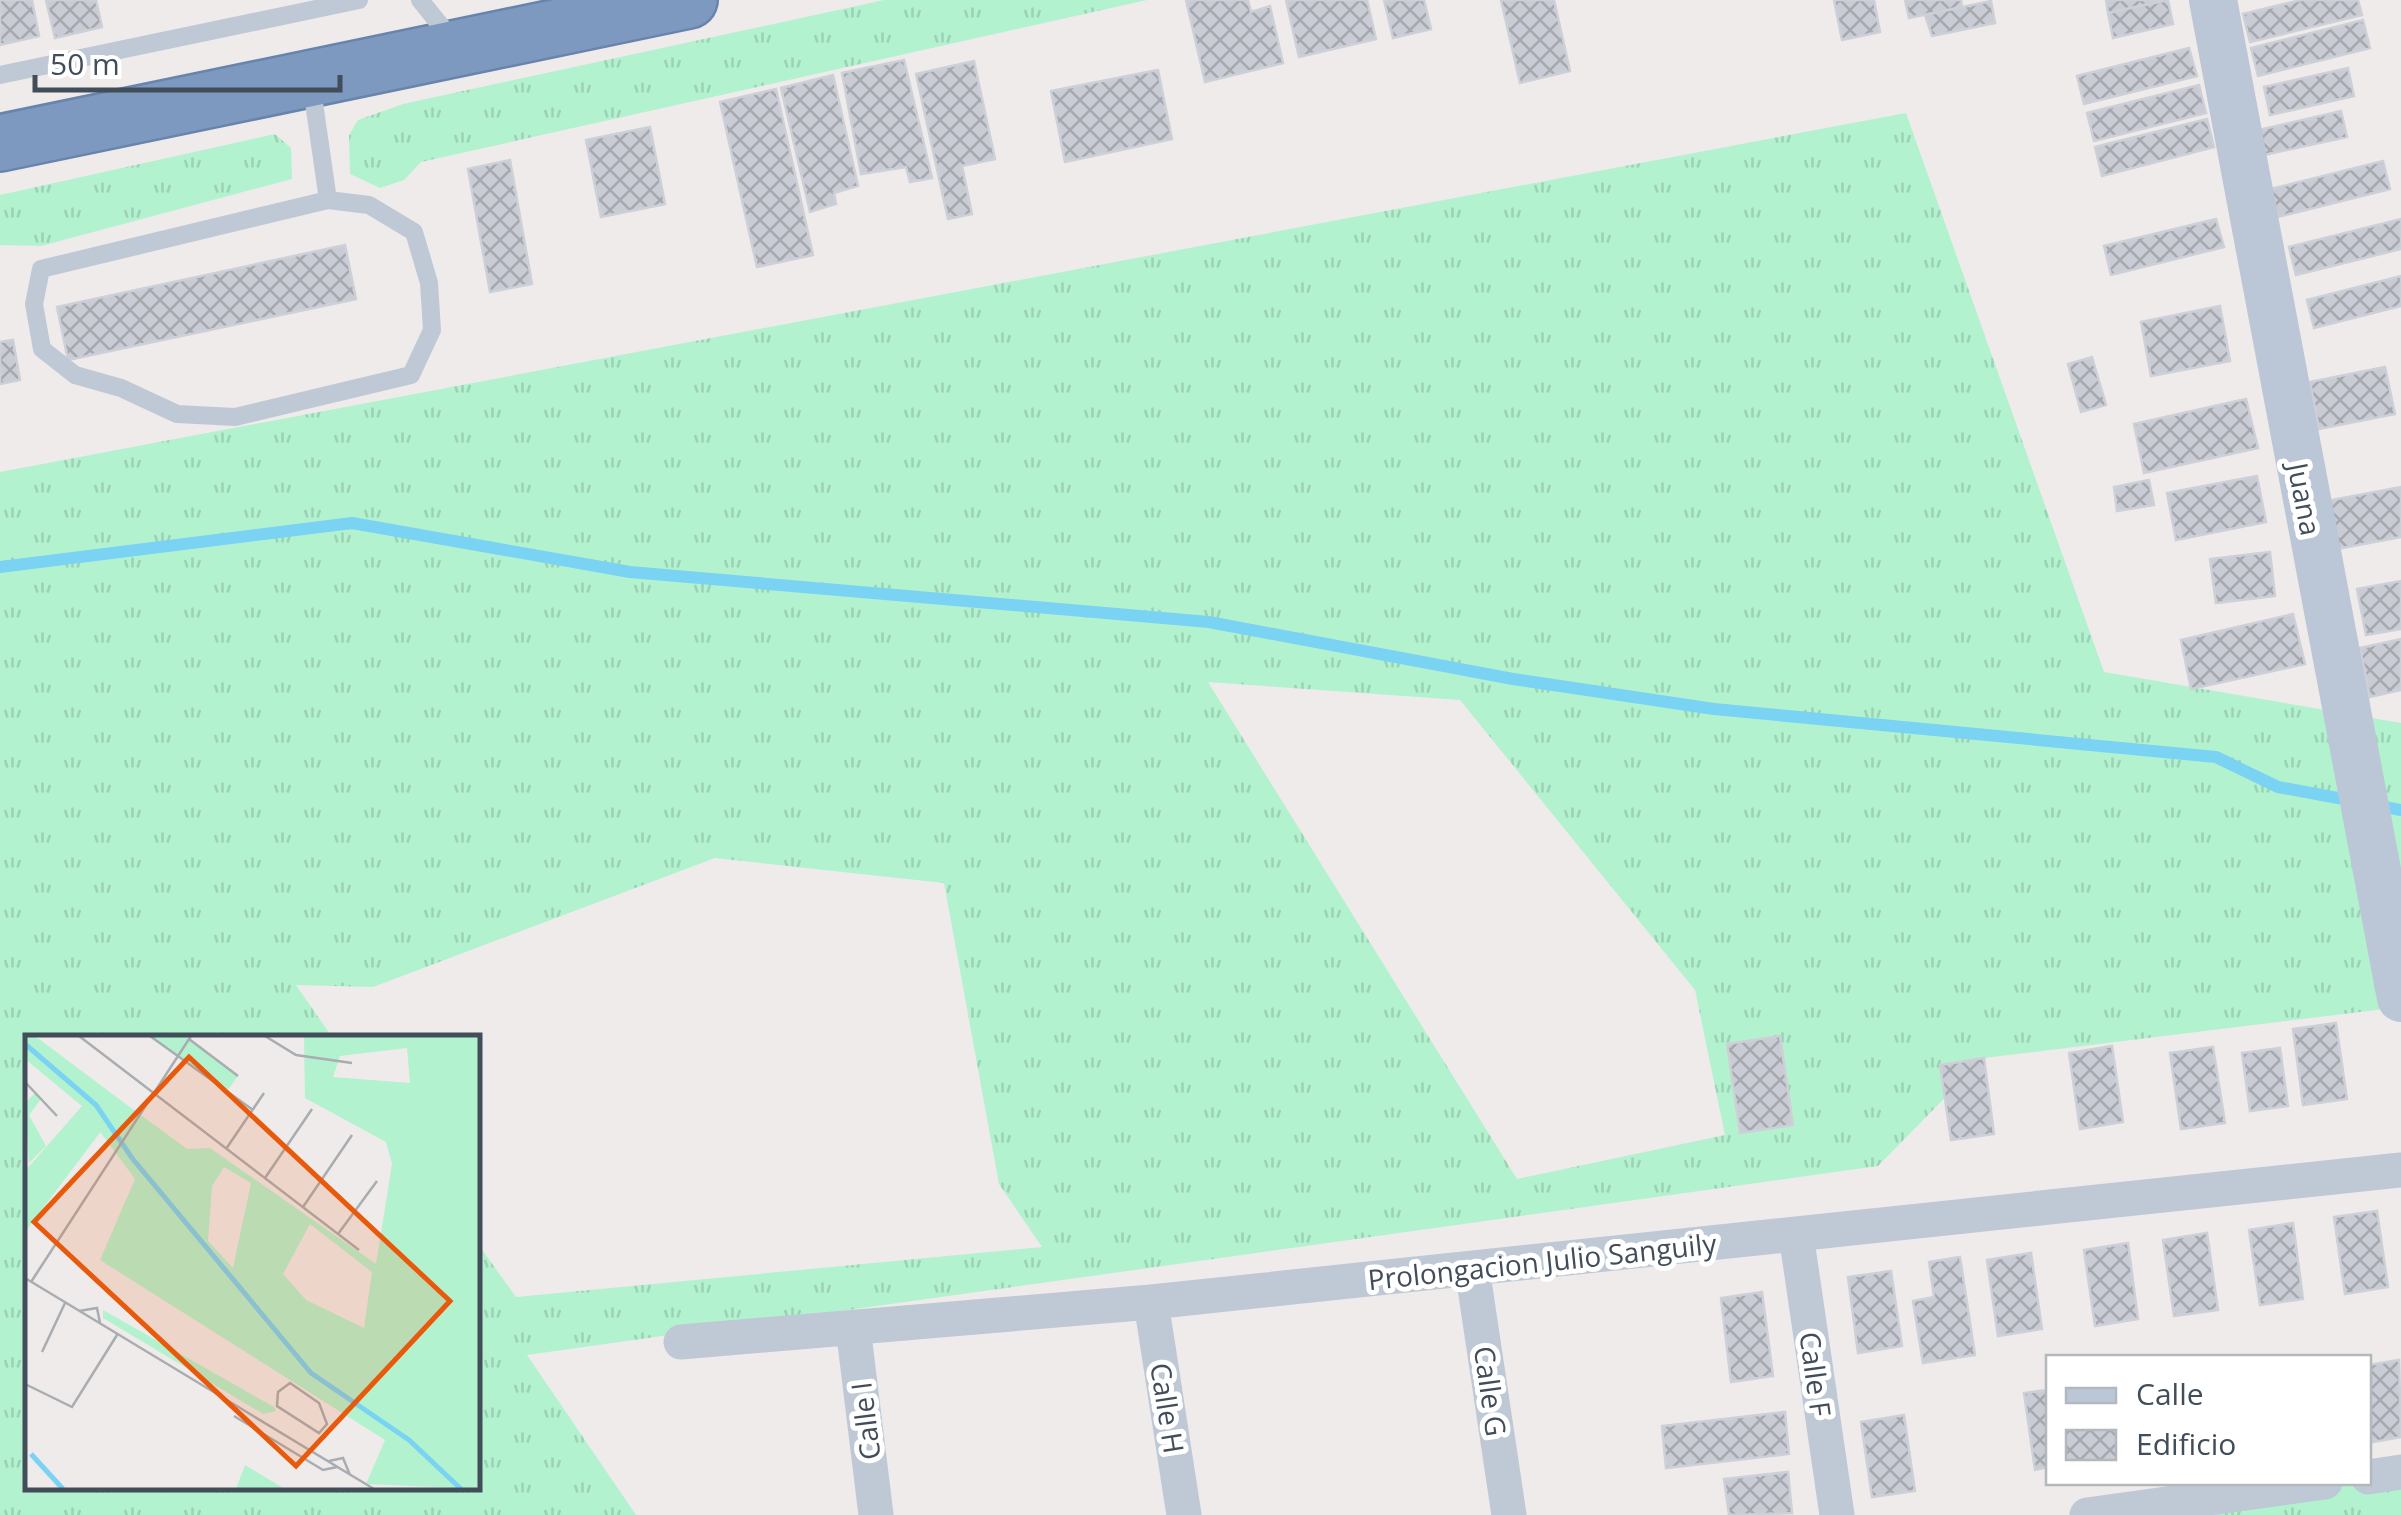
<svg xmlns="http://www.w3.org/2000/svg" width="2401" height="1515" font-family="'Open Sans',sans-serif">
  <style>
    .grass { fill: url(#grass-tufts); fill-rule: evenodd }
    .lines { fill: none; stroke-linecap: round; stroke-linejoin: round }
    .stream { stroke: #7bd3f4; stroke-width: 12 }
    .building { fill: url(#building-cross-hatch); stroke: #ced0d8; stroke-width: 2.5 }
    .highway-casing { stroke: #6884ac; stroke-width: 60 }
    .lane { stroke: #bfc9d5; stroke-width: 18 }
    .street { stroke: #bfc9d5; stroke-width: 35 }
    .secondary { stroke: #bbc7d7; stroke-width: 48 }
    .highway { stroke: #7d99c0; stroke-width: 55 }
    .labels { text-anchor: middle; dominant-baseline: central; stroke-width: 10; stroke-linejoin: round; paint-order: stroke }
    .street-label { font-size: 28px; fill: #424d5a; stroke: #fff }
    .inset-river { fill: none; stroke: #7bd3f4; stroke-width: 5 }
    .inset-road { fill: none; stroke: #a9acb0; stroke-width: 2.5 }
    .view { fill: #e8590c; fill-opacity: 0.15; stroke: #e8590c; stroke-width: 5 }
    .inset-edge { fill: none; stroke: #424d5a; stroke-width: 5 }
  </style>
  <defs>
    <pattern id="grass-tufts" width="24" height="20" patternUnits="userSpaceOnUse" patternTransform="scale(2.5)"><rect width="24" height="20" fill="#b3f2cf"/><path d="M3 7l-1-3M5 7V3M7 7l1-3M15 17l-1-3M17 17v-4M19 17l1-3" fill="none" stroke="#9bd1b4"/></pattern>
    <pattern id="building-cross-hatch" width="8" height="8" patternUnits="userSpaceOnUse" patternTransform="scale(2.5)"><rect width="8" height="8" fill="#c9ccd4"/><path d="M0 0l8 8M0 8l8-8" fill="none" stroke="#a5a8af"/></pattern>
  </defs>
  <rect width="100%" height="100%" fill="#eeebea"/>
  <!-- grass -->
  <path class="grass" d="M884,0H1147L421,162L404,180L380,188L350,174L349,135L358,120L403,104Z
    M1906,113L2104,672L2401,723V1007L1984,1058L1878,1166L527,1355L636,1515H0V472ZM1208,682L1460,700L1695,990L1725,1135L1517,1179ZM715,858L944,883L999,1184L1042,1247L516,1297L478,1244V1488H28V1038L332,1037L296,985L373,987Z
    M275,134L291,148L292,179L41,246L0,245V195Z
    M2401,1472V1515H2087L2325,1483L2368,1482Z"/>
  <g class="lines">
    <!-- stream -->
    <path class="stream" d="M0,567L352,523L630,572L1209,622L1513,679L1714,709L2216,757L2278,787L2354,801
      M2374,805L2401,810"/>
  </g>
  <!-- building -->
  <path class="building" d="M0,0H32L39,36L0,45Z
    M46,0H96L102,27L55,38Z
    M1186,0H1248L1251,12L1270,6L1283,63L1205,82Z
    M1286,0H1367L1376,39L1299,57Z
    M1384,0H1424L1431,29L1393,38Z
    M1501,0H1554L1570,71L1520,83Z
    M1834,0H1874L1880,32L1842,40Z
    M1905,0H1961L1962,7L1909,18Z
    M2106,0H2166L2108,13Z
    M2168,0L2173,24L2113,38L2108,13Z
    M2301,0H2358L2362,15L2250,42L2243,14Z
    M1991,1L1995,23L1932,36L1925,15Z
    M2363,20L2370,48L2258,76L2251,48Z
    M2189,48L2197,76L2084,104L2077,76Z
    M904,60L932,178L910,182L906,167L861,174L842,73Z
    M974,61L995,159L962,166L972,214L948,219L916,74Z
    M2348,68L2354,96L2270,115L2264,87Z
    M1158,70L1172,139L1065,162L1051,91Z
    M833,75L858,186L834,193L836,204L810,212L781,88Z
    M2199,85L2206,113L2094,141L2087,113Z
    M776,89L813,255L757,267L720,102Z
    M2341,111L2347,137L2264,155L2259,130Z
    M2207,119L2214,147L2102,176L2095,147Z
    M650,127L665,204L601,217L586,140Z
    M510,160L532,284L490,292L468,169Z
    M2383,161L2390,189L2278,217L2271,189Z
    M2216,219L2224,247L2111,275L2104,246Z
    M2401,219V249L2296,275L2289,247Z
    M345,245L356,299L68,360L57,307Z
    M2401,276V306L2314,328L2307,300Z
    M2220,306L2230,361L2151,376L2141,322Z
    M13,340L20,380L0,384V342Z
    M2092,357L2106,405L2081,412L2068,364Z
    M2385,367L2395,414L2319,429L2310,382Z
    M2246,399L2258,448L2144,473L2134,424Z
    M2257,476L2266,522L2176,540L2167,493Z
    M2149,480L2154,505L2117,511L2114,487Z
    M2401,487V537L2337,549L2327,501Z
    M2270,552L2275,596L2216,603L2210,559Z
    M2401,581V629L2366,635L2357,589Z
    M2293,614L2305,664L2191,689L2181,640Z
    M2401,639V690L2370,697L2360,648Z
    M2336,1023L2347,1099L2303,1105L2293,1029Z
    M1780,1036L1793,1125L1740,1133L1727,1044Z
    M2112,1046L2123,1122L2080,1129L2069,1053Z
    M2213,1047L2225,1123L2181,1129L2170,1053Z
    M2280,1048L2288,1106L2250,1111L2242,1053Z
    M1984,1058L1994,1134L1951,1140L1940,1065Z
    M2377,1211L2388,1287L2345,1294L2334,1217Z
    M2293,1223L2303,1299L2260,1305L2249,1230Z
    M2207,1233L2218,1310L2174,1316L2163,1240Z
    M2128,1243L2138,1319L2095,1326L2084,1250Z
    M2031,1253L2042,1329L1998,1336L1987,1260Z
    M1960,1257L1975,1355L1923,1363L1913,1301L1934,1297L1929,1262Z
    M1891,1271L1902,1346L1858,1353L1848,1277Z
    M1762,1292L1773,1376L1731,1382L1721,1298Z
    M2399,1360L2401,1437L2368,1443V1365Z
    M2048,1390V1467L2035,1470L2024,1393Z
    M1785,1412L1789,1454L1666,1468L1662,1426Z
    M1904,1415L1915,1491L1872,1497L1861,1422Z
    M1788,1472L1792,1513L1729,1515L1724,1479Z"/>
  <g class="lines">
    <defs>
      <path id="highway" d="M0,143L689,0"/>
    </defs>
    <!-- highway casing -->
    <use href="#highway" class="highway-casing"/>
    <!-- lane -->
    <path class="lane" d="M420,0L454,42
      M0,75L359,0
      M311,82L328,200
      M328,200L369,205L414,232L429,283L432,330L411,375L235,417L177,414L121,388L75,375L42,349L34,304L41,269Z"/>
    <!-- street -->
    <path class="street" d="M1796,1234L1837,1515
      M1472,1268L1509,1515
      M1151,1302L1184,1515
      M853,1327L876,1515
      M681,1342L1151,1302L2401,1170
      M2368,1477L2401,1472
      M2087,1515L2325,1482"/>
    <!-- secondary -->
    <path class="secondary" d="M2213,0L2401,998"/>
    <!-- highway -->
    <use href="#highway" class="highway"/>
  </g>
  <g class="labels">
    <!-- street labels -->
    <g class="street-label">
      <text transform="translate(2305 499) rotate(79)">Juana</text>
      <text transform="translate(1542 1261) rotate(-6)">Prolongacion Julio Sanguily</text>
      <text transform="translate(1816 1374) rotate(82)">Calle F</text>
      <text transform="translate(1491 1391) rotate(82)">Calle G</text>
      <text transform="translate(1168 1408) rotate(81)">Calle H</text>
      <text transform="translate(865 1421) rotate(-97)">Calle I</text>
    </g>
  </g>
  <!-- overview -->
  <g transform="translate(25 1035)">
    <rect width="455" height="455" fill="#eeebea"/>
    <path d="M125,1H161L213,41L202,56ZM279,1H455V454L341,449L360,405L75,225L110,144L73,94L98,67L162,114L185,113L351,229L367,129L361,107L280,63ZM382,13L385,48L308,42L315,21ZM199,132L226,148L208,233L183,206L187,151ZM285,189L347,237L339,293L281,265L258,239ZM10,58L16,64L4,80L21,111L4,128L0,68ZM78,275L249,372L251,376L238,379L78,283Z" fill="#b3f2cf" fill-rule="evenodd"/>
    <path d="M0,1H10L98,67L0,197V136L57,71L0,24ZM220,430L260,454H211Z" fill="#b3f2cf"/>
    <path class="inset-river" d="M0,9L71,70L107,123L286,338L384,405L436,454M6,419L38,454"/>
    <path class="inset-road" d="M54,1L334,215M125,1L228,75M240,1L271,20L327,28M164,4L213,41M0,47L32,81M201,114L239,58M240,143L287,74M278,172L327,100M313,199L352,146M0,243L349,454M6,247L166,1M54,276L72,273L75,288M17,317L40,268M265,348L294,368L302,389L294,398L252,371L253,357ZM0,349L47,372L92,300M209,381L298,435L312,432M304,426L318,423L325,440"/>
    <path class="view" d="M164,22L425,266L271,431L9,187Z"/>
    <rect width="455" height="455" class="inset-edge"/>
  </g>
  <!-- legend -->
  <rect x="2046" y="1355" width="325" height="130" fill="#ffffff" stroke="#b3b8bd" stroke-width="2.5"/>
  <rect x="2066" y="1388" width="50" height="15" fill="#bbc7d7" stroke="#b3b8bd" stroke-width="2.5"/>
  <text x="2136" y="1405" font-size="30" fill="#424d5a">Calle</text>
  <rect x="2066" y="1430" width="50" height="30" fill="url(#building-cross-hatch)" stroke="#b3b8bd" stroke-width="2.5"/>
  <text x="2136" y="1455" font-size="30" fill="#424d5a">Edificio</text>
  <!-- scale -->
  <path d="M35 75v15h305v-15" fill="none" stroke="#424d5a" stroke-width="5"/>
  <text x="50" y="75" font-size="30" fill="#424d5a" stroke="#ffffff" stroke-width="8" paint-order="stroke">50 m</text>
</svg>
